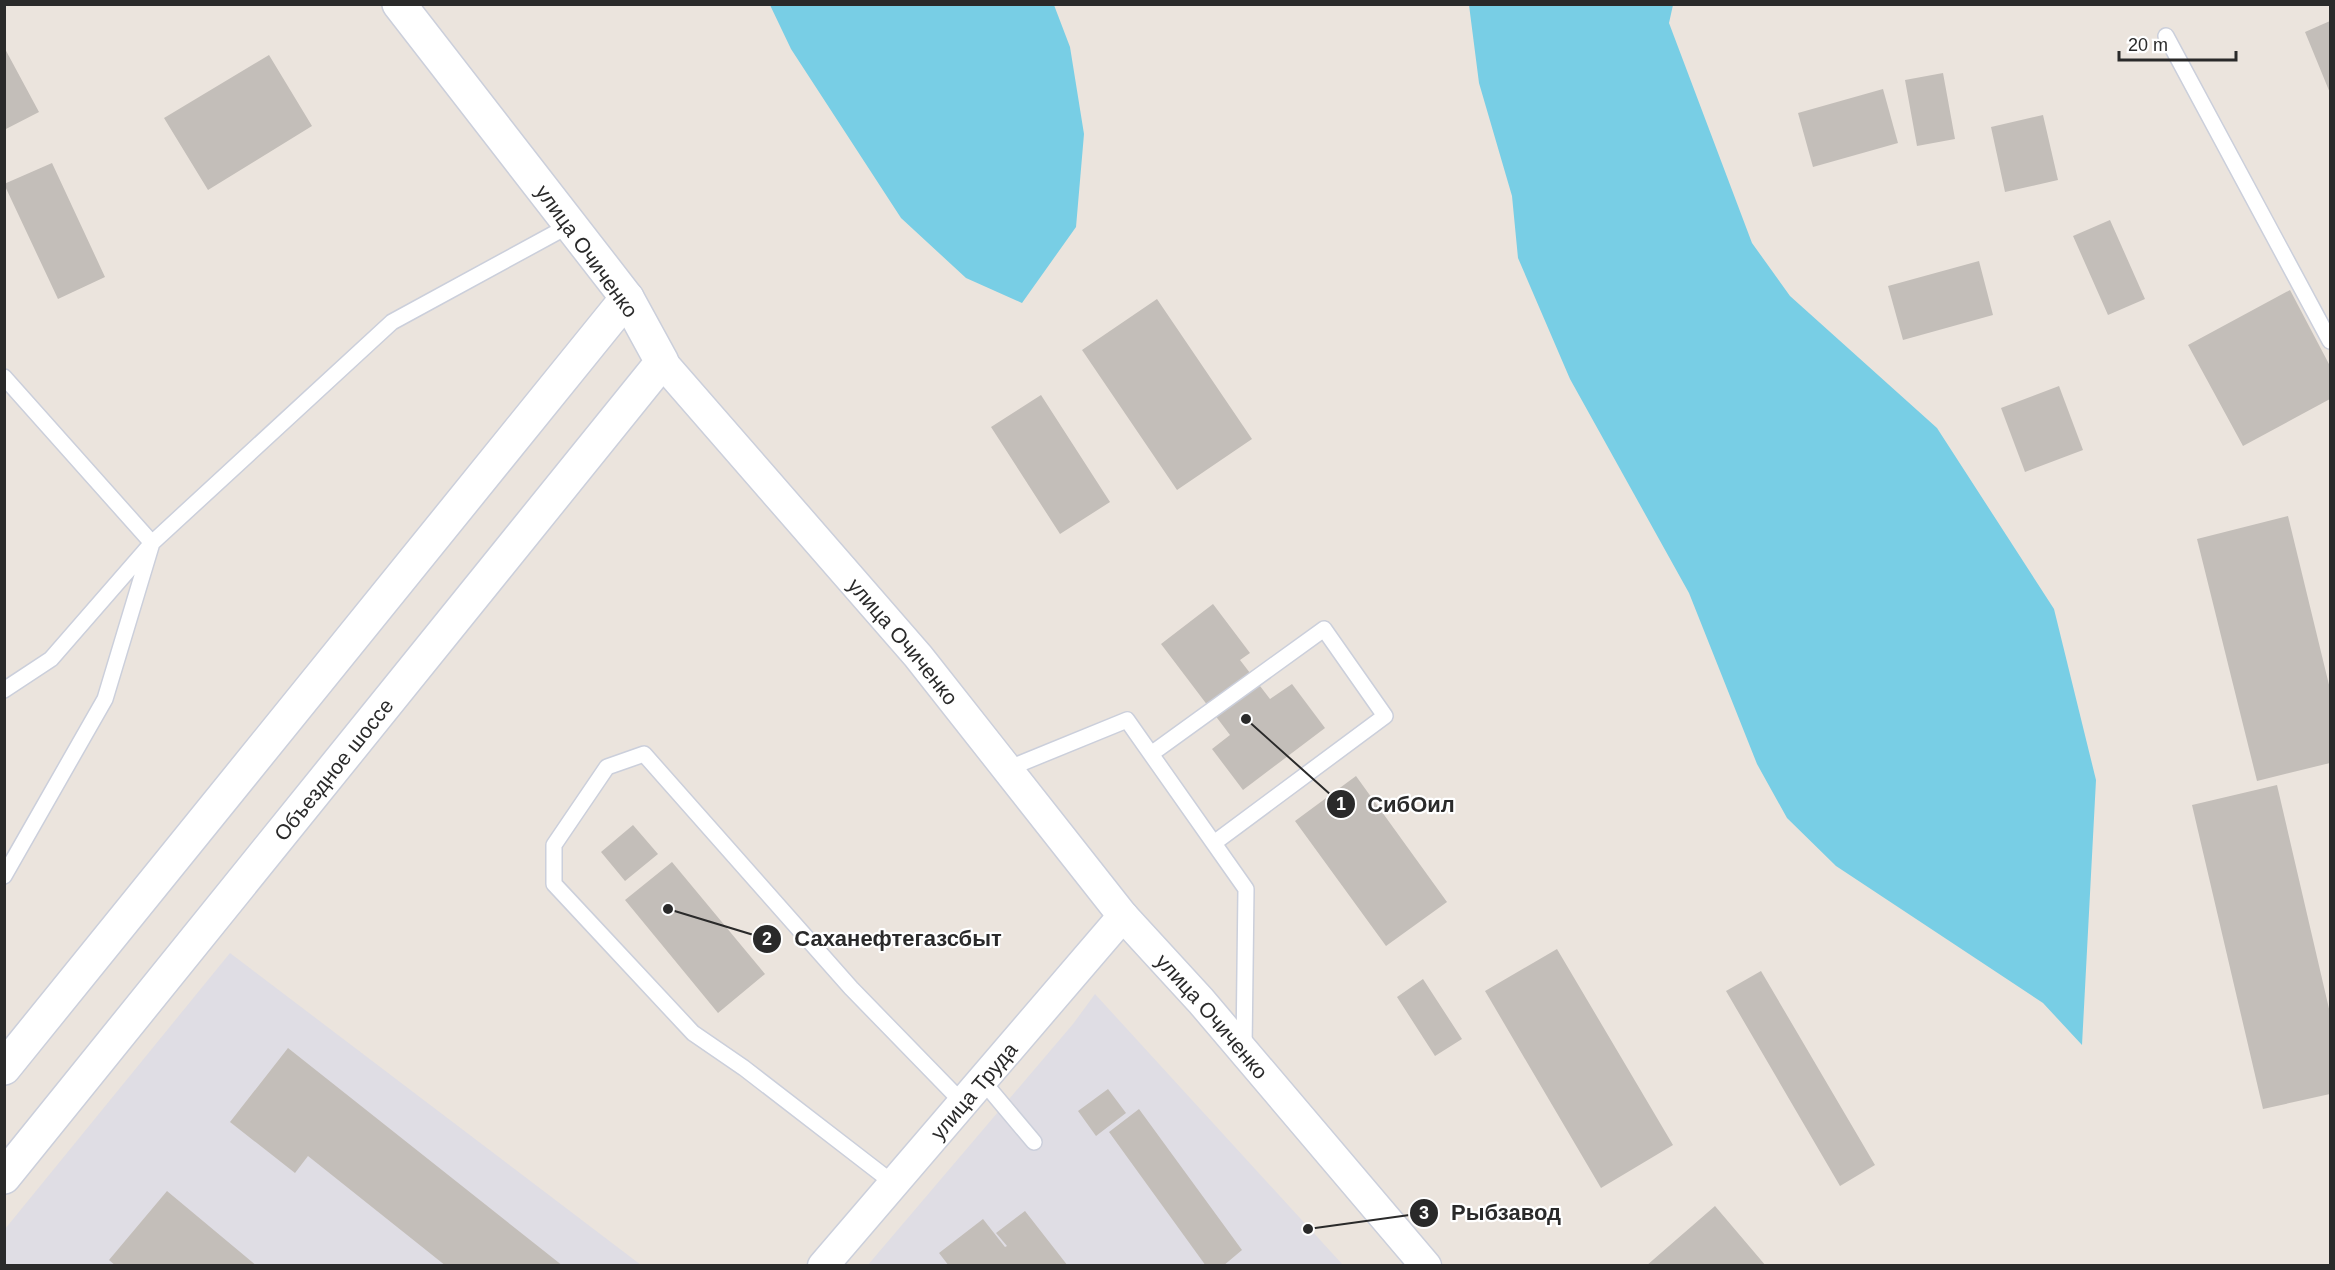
<svg xmlns="http://www.w3.org/2000/svg" width="2335" height="1270" font-family="Helvetica,sans-serif">
  <style>
    .industrial { fill: #dfdde4 }
    .water { fill: #78cee5 }
    .building { fill: #c3beb9 }
    .lines { fill: none; stroke-linecap: round; stroke-linejoin: round }
    .service-casing { stroke: #cbcfdb; stroke-width: 18 }
    .minor-casing { stroke: #cbcfdb; stroke-width: 33 }
    .tertiary-casing { stroke: #cbcfdb; stroke-width: 36 }
    .service { stroke: #fff; stroke-width: 15 }
    .minor { stroke: #fff; stroke-width: 30 }
    .tertiary { stroke: #fff; stroke-width: 33 }
    .labels { text-anchor: middle; dominant-baseline: central; stroke-width: 4.5; stroke-linejoin: round; paint-order: stroke }
    .street-label { font-size: 21px; fill: #2a2a2a; stroke: #fff }
    .leader { fill: none; stroke: #2a2a2a; stroke-width: 2 }
    .callout-dot { fill: #2a2a2a; stroke: #fff; stroke-width: 2 }
    .mark-label { font-size: 18px; text-anchor: middle; font-weight: bold; fill: #fff }
    .callout-label { font-size: 22px; text-anchor: middle; font-weight: bold; fill: #2a2a2a; stroke: #fff; stroke-width: 4.5; stroke-linejoin: round; paint-order: stroke }
  </style>
  <rect width="100%" height="100%" fill="#ebe4dd"/>
  <!-- industrial -->
  <path class="industrial" d="M230,953L641,1265L5,1266V1229Z
    M1095,994L1343,1265L867,1266L1073,1024Z"/>
  <!-- water -->
  <path class="water" d="M770,5H1054L1070,47L1084,134L1076,227L1022,303L966,278L901,218L791,49Z
    M1469,5H1673L1669,23L1752,243L1790,296L1937,428L2054,609L2096,780L2082,1045L2043,1003L1836,866L1787,818L1757,764L1689,593L1570,379L1518,258L1512,196L1479,83Z"/>
  <!-- building -->
  <path class="building" d="M2330,21V93L2305,32Z
    M4,47L39,112L4,130Z
    M269,55L312,126L208,190L164,118Z
    M1943,73L1955,139L1917,146L1905,80Z
    M1883,89L1898,143L1813,167L1798,113Z
    M2043,115L2058,180L2005,192L1991,127Z
    M52,163L105,277L58,299L4,184Z
    M2110,220L2145,299L2108,315L2073,236Z
    M1979,261L1993,315L1903,340L1888,286Z
    M2290,290L2330,366V399L2243,446L2188,345Z
    M1157,299L1252,439L1177,490L1082,350Z
    M2059,386L2083,450L2025,472L2001,408Z
    M1041,395L1110,502L1060,534L991,427Z
    M2288,516L2330,689V763L2257,781L2197,539Z
    M1213,604L1250,653L1240,660L1270,699L1292,684L1325,728L1243,790L1212,749L1230,735L1161,644Z
    M1356,776L1447,902L1386,946L1295,821Z
    M2277,785L2330,1013V1094L2263,1109L2192,805Z
    M633,825L658,854L625,881L601,852Z
    M672,862L765,974L718,1013L625,900Z
    M1557,949L1673,1145L1601,1188L1485,991Z
    M1761,971L1875,1165L1840,1186L1726,991Z
    M1423,979L1462,1039L1435,1056L1397,997Z
    M288,1048L563,1266H446L308,1156L295,1173L230,1122Z
    M1108,1089L1126,1113L1096,1136L1078,1111Z
    M1139,1109L1242,1250L1223,1266H1206L1109,1132Z
    M167,1191L257,1266H116L109,1260Z
    M1715,1206L1766,1266H1646Z
    M1025,1211L1068,1266H949L939,1253L983,1219L1005,1247L1007,1246L996,1233Z"/>
  <g class="lines">
    <defs>
      <path id="service" d="M2166,36L2330,341
        M4,377L152,543L392,322L570,225
        M4,690L51,659L152,543L105,699L4,876
        M1151,754L1324,629L1385,716L1214,843
        M1007,769L1127,720L1246,889L1244,1050
        M981,1079L1034,1142
        M893,1183L744,1068L693,1033L554,884V845L607,767L644,754L851,988L962,1102"/>
      <g id="minor">
        <path id="s1" d="M662,362L918,656L1123,916L1201,1001L1426,1266"/>
        <path id="s2" d="M823,1266L1123,916"/>
      </g>
      <g id="tertiary">
        <path d="M4,1068L627,298"/>
        <path id="s3" d="M4,1177L662,362L627,298L399,4"/>
      </g>
    </defs>
    <!-- service casing -->
    <use href="#service" class="service-casing"/>
    <!-- minor casing -->
    <use href="#minor" class="minor-casing"/>
    <!-- tertiary casing -->
    <use href="#tertiary" class="tertiary-casing"/>
    <!-- service -->
    <use href="#service" class="service"/>
    <!-- minor -->
    <use href="#minor" class="minor"/>
    <!-- tertiary -->
    <use href="#tertiary" class="tertiary"/>
  </g>
  <g class="labels">
    <!-- street labels -->
    <g class="street-label">
      <text transform="translate(587 251) rotate(54)">улица Очиченко</text>
      <text stroke="none"><textPath href="#s1" startOffset="369">улица Очиченко</textPath></text>
      <text stroke="none"><textPath href="#s3" startOffset="524">Объездное шоссе</textPath></text>
      <text stroke="none"><textPath href="#s1" startOffset="855">улица Очиченко</textPath></text>
      <text stroke="none"><textPath href="#s2" startOffset="231">улица Труда</textPath></text>
    </g>
  </g>
  <!-- callouts -->
  <path class="leader" d="M1246 719L1341 804M668 909L767 939M1308 1229L1424 1213"/>
  <g class="callout-dot">
    <circle cx="1246" cy="719" r="6"/>
    <circle cx="668" cy="909" r="6"/>
    <circle cx="1308" cy="1229" r="6"/>
    <circle cx="1341" cy="804" r="15"/>
    <circle cx="767" cy="939" r="15"/>
    <circle cx="1424" cy="1213" r="15"/>
  </g>
  <g class="mark-label">
    <text x="1341" y="810">1</text>
    <text x="767" y="945">2</text>
    <text x="1424" y="1219">3</text>
  </g>
  <g class="callout-label">
    <text x="1411" y="812">СибОил</text>
    <text x="898" y="946">Саханефтегазсбыт</text>
    <text x="1506" y="1220">Рыбзавод</text>
  </g>
  <!-- border -->
  <rect width="2335" height="1270" fill="none" stroke="#2a2a2a" stroke-width="12"/>
  <!-- scale -->
  <path d="M2119 51v9h117v-9" fill="none" stroke="#2a2a2a" stroke-width="3"/>
  <text x="2128" y="51" font-size="18" fill="#2a2a2a" stroke="#ffffff" stroke-width="4.5" paint-order="stroke">20 m</text>
</svg>
